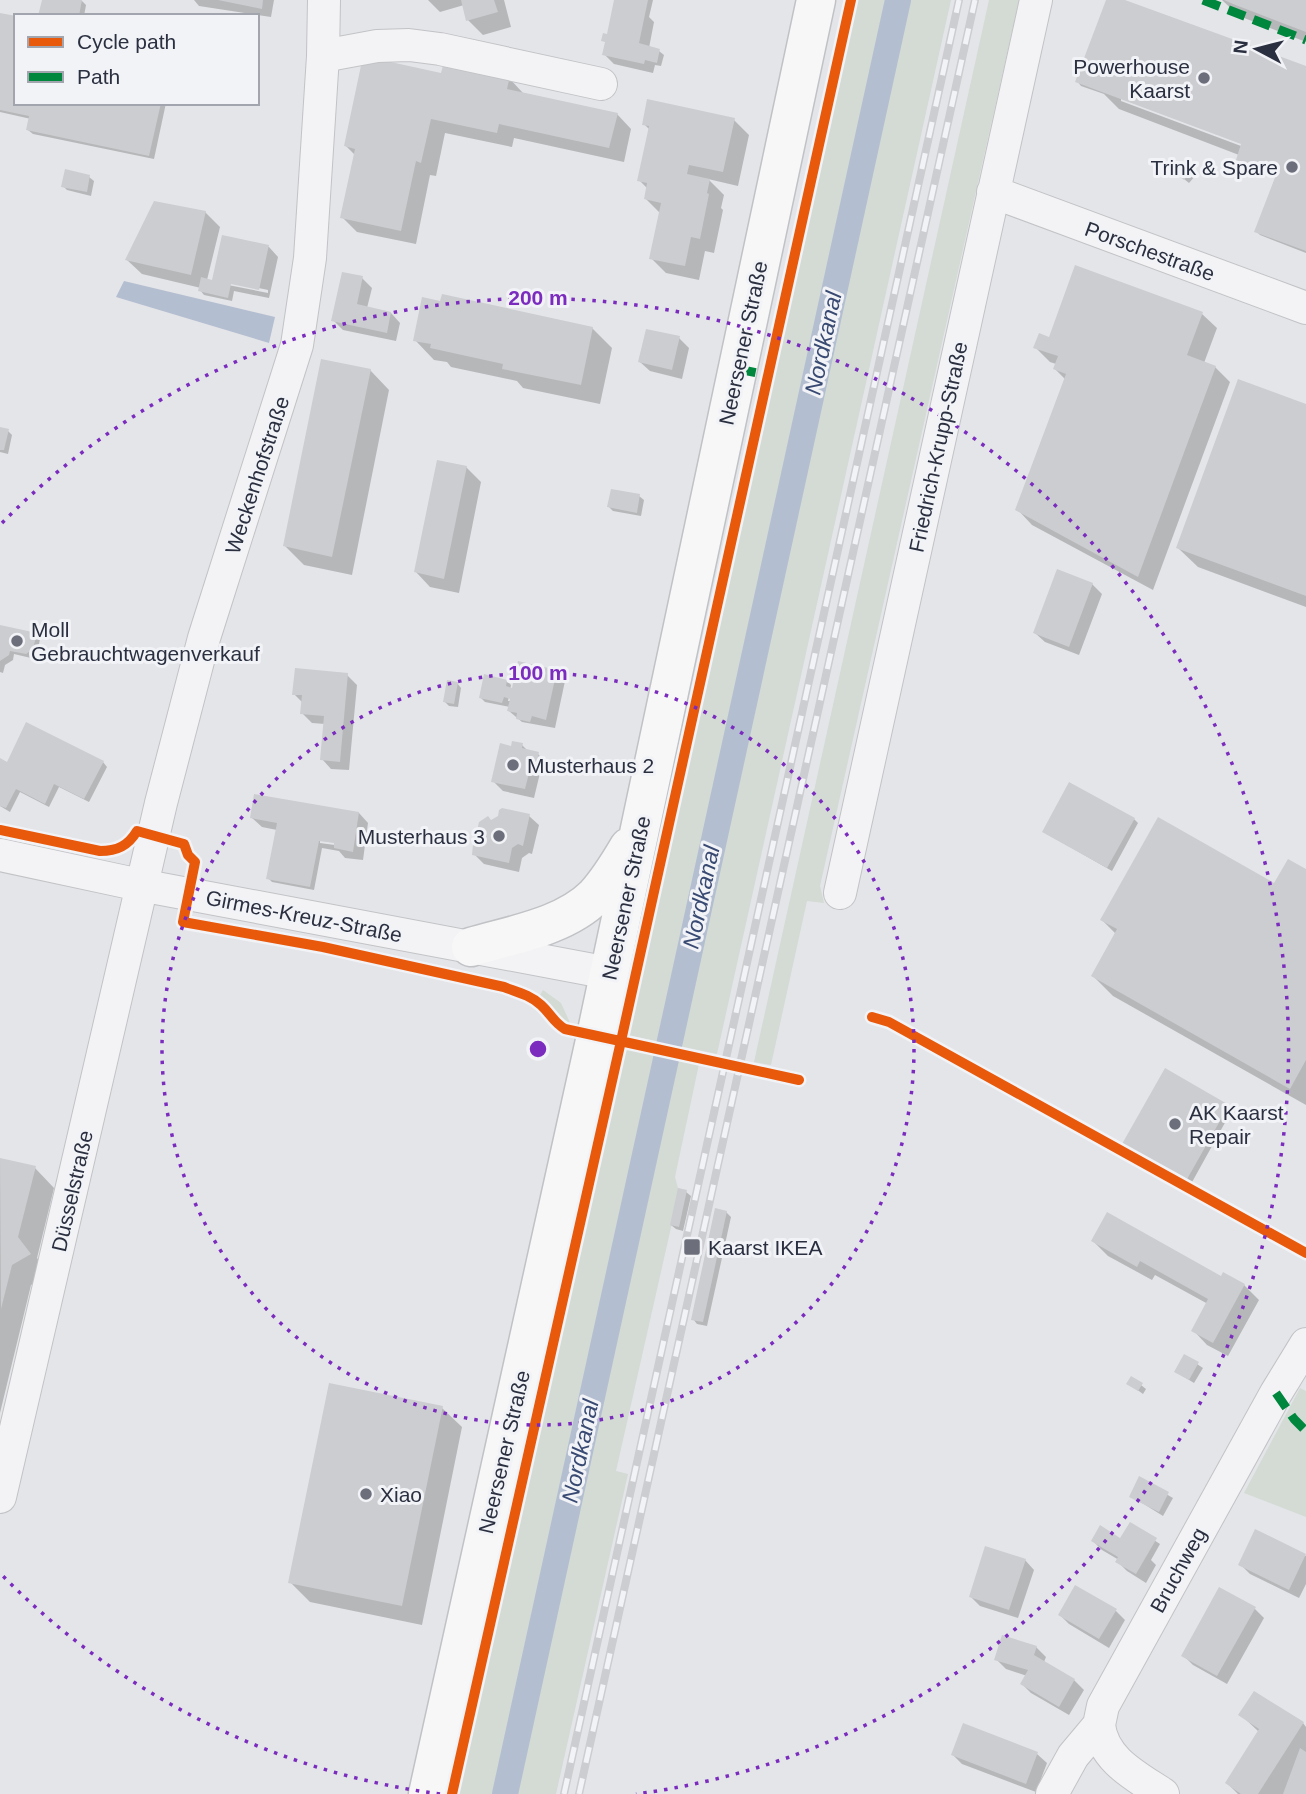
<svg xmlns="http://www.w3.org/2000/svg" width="1306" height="1794" font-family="Helvetica,sans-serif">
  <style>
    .green { fill: #d3dbd4 }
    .water { fill: #b4bed1 }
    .shadow { fill: #0003; fill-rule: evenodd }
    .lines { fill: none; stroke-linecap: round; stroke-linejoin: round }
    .canal { stroke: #b4bed1; stroke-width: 26 }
    .building { fill: #cccdd0 }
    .minor-casing { stroke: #c2c3c6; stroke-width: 34 }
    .major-casing { stroke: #c0c2c6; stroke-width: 41 }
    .minor { stroke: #f3f3f5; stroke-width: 32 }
    .major { stroke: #f7f7f7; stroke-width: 38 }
    .rail-casing { stroke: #cccdd0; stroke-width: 8 }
    .rail { stroke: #f2f3f7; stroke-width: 5; stroke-dasharray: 16; stroke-linecap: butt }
    .quiet { stroke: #00873e; stroke-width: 9; stroke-dasharray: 18 9; stroke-linecap: butt }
    .cycleway-casing { stroke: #f2f3f7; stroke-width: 15 }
    .cycleway { stroke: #e8590c; stroke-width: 10 }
    .ring { fill: none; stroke: #7b2cbf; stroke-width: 3.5; stroke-dasharray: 3.5 7 }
    .poi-dot { fill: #6c6f7b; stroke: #f2f3f7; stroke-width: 2.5 }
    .labels { text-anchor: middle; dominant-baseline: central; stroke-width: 6; stroke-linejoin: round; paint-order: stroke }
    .poi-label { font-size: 21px; fill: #2b3041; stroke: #f2f3f7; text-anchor: start }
    .street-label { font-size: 21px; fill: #2b3041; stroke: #f2f3f7 }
    .water-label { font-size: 23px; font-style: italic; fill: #384972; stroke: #f2f3f7 }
    .centre { fill: #7b2cbf; stroke: #f2f3f7; stroke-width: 3.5 }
    .ring-label { font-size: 21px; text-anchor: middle; font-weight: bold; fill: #7b2cbf; stroke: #f2f3f7; stroke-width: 6; stroke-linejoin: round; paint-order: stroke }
  </style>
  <rect width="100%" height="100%" fill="#e4e5e8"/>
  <!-- green -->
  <path class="green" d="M845,0H848L619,1034L615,1033Z
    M857,0H951L717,1054L628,1035Z
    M989,0H1019L820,886L824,903L807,901L771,1065L754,1062Z
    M543,990L561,1003L571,1025L561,1022L542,998L540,995Z
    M625,1048L699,1064L675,1177L679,1192L616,1471L628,1474L556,1794H457Z
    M611,1051L615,1052L447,1794Z
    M1300,1388L1306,1391V1517L1244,1493Z"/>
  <!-- water -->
  <path class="water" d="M124,281L275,317L269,343L116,297Z"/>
  <!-- shadow -->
  <path class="shadow" d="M44,0L82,1L86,5L84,16H40Z
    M194,0H274L271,17L199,6Z
    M428,0H504L511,27L483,35L468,20L464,5L440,12Z
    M616,0H653L649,17L654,22L649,48L659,51L664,55L661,66L655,65L653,73L614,64L604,54Z
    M1107,0H1120L1306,68V253L1260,235L1256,231L1276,176L1242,163L1238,159L1239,155L1119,109L1104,94L1081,86L1077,81ZM1121,97L1250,146L1249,149L1121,101Z
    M1222,0H1306V42L1239,16Z
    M0,14L16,103H166L154,159L33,134L28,130L31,119L0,112Z
    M509,78L523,93L617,114L631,129L624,162L514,138L512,147L445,133L436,176L430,175L416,244L357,232L342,217L355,155L346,146Z
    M734,120L749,135L738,186L708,179L724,195L721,208L723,210L714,253L705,251L699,280L666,273L651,258L660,213L646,199L648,189L639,180L650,130L644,124Z
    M1186,166L1196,175L1189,183L1179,175Z
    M89,177L94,181L91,196L67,190L63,186Z
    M205,212L220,227L207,280L213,282L223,237L269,247L278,257L269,298L234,291L232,301L204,295L200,290L201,288L142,274L127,260ZM223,280L268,290V293L223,284Z
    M362,278L372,288L367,308L391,313L400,323L396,341L343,330L333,320Z
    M1202,314L1217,328L1204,363L1215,367L1230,382L1153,590L1032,525L1018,510L1066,380L1055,369L1056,364L1050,362L1035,347L1050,339Z
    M592,328L612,348L600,404L523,388L517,381L451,367L447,362L434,360L415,340Z
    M679,338L689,348L682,379L650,371L640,362Z
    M370,370L389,390L352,575L304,565L285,546Z
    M1306,406V607L1198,567L1178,548Z
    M0,429L8,431L12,435L8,454L0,452Z
    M466,467L481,482L459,593L430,587L416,572Z
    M639,496L644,500L641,516L613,511L609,507Z
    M1092,584L1102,594L1079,655L1045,642L1035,633Z
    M0,627L36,635L40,639L37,654L31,658L14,654L13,660L5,665L3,673L0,672Z
    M556,671L565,681L555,728L522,722L509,711L510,707L485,702L481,698L507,681L511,685L508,701H510Z
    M347,675L357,685L349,770L331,769L322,759L325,724L312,723L302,713L303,703L294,694Z
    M457,683L461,688L458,707L449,706L445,702Z
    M522,745L529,752L538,754L547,764L545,774L540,773L534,798L503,791L493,781L513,748Z
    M0,760L8,764L103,762L107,767L89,802L59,787L49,807L20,792L10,812L0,806Z
    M359,813L368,823L363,860L345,858L339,851L322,848L314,890L272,882L268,878L277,830L262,827L252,818ZM320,839L343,843L342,846L320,843Z
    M529,816L539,825L532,854L529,853L522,858L519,872L484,864L474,854L491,822Z
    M1134,819L1138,823L1112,871L1044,832Z
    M1306,871V1105L1113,996L1093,976L1116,934L1102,920L1275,885Z
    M1228,1106L1232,1110L1191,1184L1124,1144Z
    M0,1160L35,1168L54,1188L37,1258L50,1274L31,1285L0,1413Z
    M686,1192L691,1196L683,1231L676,1229L671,1225Z
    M726,1212L731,1217L707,1326L697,1324L693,1319Z
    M1093,1241L1244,1285L1259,1300L1228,1356L1207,1345L1193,1330L1208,1304L1155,1275L1152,1280L1108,1256Z
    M1185,1356L1203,1368L1194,1383L1176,1372Z
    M1132,1378L1146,1389L1143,1394L1129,1384Z
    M442,1408L462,1427L422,1625L310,1602L290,1582Z
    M1140,1479L1173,1498L1163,1516L1131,1496Z
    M1131,1525L1160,1544L1151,1560L1156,1565L1146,1583L1127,1571L1118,1562L1119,1560L1102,1550L1093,1541L1121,1540Z
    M1256,1531L1306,1556V1584L1299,1598L1250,1574L1240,1564Z
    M1025,1560L1034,1570L1018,1618L980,1606L971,1597Z
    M1254,1608L1264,1618L1227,1684L1193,1665L1183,1655Z
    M1116,1611L1125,1620L1109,1648L1069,1624L1060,1615Z
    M1036,1647L1046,1657L1044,1662L1074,1680L1084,1690L1069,1715L1031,1693L1022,1684L1027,1676L1006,1669L996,1659Z
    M1241,1715L1303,1723L1306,1727V1794H1238L1227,1783L1259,1732Z
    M1037,1754L1047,1763L1036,1792L962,1764L953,1755Z"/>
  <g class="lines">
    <!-- canal -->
    <path class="canal" d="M505,1794L898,0"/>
  </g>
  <!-- building -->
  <path class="building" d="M42,0H82L79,16H38Z
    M218,0H263L262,9Z
    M461,0H494L498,12L466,21Z
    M614,0H648L639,43L660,49L657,63L645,60L644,64L602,55L605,42L601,41L603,33L607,34Z
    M1106,0H1125L1306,66V251L1254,232L1276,175L1236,160L1241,144L1075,82Z
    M1224,0H1306V32L1233,4Z
    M0,13L16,16V103H161L149,156L26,130L29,116L0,110Z
    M363,56L441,73L444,62L510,76L507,89L618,113L609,148L499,124L497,133L431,119L421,163L416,161L401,231L340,218L355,149L344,146Z
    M647,99L735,118L723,172L689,165L687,174L710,179L707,193L709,194L700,239L691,237L685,266L649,259L661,203L644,199L647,183L637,181L649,126L642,125Z
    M1186,163L1193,169L1184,180L1177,175Z
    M65,169L90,175L87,192L61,187Z
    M154,201L206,211L191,275L125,260Z
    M222,235L269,245L259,290L231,284L228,298L198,291L201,277L212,280Z
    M1075,265L1203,312L1187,355L1216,366L1138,577L1015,510L1066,374L1053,369L1058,356L1033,348L1039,333L1049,337Z
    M342,272L363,276L357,304L391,312L387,333L331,321Z
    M442,294L593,327L581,385L502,369L503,364L430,348L431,344L413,341L422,297L440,301Z
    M646,329L680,336L672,370L638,362Z
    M321,359L371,369L332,557L283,546Z
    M1238,379L1306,404V596L1176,548Z
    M0,427L9,429L4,450H0Z
    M437,460L467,466L444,579L414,572Z
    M611,489L640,494L637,513L607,507Z
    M1057,569L1093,583L1069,647L1033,633Z
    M0,625L37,633L33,649L26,654L10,651L9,655L0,661Z
    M518,661L557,670L546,720L532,716L530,722L516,719L517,713L507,711L510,699L504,697L502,703L479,698L484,674L507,680L506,686L512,688Z
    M295,668L348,673L340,762L320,760L324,716L300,714L302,695H292Z
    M447,680L458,682L454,704L443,702Z
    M26,722L104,761L84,799L54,784L45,804L16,789L6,808L0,806V758L7,762Z
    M512,741L523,743L522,748L539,752L536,766L531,765L525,789L491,782L500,743L511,746Z
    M1069,782L1135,818L1107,868L1042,832Z
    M254,794L359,812L353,852L334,848V843L319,841L310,887L266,879L277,823L250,818Z
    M502,808L530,814L523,846L518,844L512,848L509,863L472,855L474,833L477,831L479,822L488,816L491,820L498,816L499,810Z
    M1158,817L1274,883L1288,859L1306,869V1060L1290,1089L1091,976L1117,929L1100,920Z
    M1165,1068L1229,1105L1186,1181L1122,1144Z
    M0,1158L36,1166L18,1237L31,1254L12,1265L1,1309Z
    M678,1188L687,1190L679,1227L670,1225Z
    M715,1208L727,1211L703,1322L691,1320Z
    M1107,1212L1221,1276L1223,1272L1245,1284L1213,1343L1191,1331L1208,1299L1140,1261L1137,1267L1091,1241Z
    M1184,1354L1199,1362L1189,1380L1174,1372Z
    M1131,1376L1143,1383L1138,1391L1126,1384Z
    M329,1383L443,1406L402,1606L288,1583Z
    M1139,1476L1169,1492L1159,1512L1129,1497Z
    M1130,1522L1157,1538L1136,1574L1115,1562L1118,1557L1091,1541L1100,1525L1120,1538Z
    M1255,1529L1306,1554L1289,1590L1238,1565Z
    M985,1546L1026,1559L1009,1610L969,1597Z
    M1075,1585L1117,1609L1099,1639L1058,1615Z
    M1219,1587L1256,1607L1217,1676L1181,1656Z
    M1002,1635L1037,1646L1034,1655L1075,1679L1059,1707L1020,1684L1028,1670L994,1660Z
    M1254,1691L1304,1722L1258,1794H1241L1225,1783L1259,1729L1238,1715Z
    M963,1723L1038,1752L1026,1784L951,1755Z
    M1300,1748L1306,1752V1794H1283Z"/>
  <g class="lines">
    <defs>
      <path id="minor" d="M323,56L377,46L409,45L440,49L601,84
        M993,192L1306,308
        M0,855L140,885L609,973
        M840,893L1036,0
        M0,1497L161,803L204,638L297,345L310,258L323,56L324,0
        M1099,1725C1103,1760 1136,1776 1163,1794
        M1052,1794L1073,1756L1099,1725L1103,1706L1276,1393L1306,1344"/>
      <path id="major" d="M471,947C511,935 564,927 595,896C608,882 619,864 629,847
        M428,1794L596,1036L816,0"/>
    </defs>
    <!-- minor casing -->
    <use href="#minor" class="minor-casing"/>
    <!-- major casing -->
    <use href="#major" class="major-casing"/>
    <!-- minor -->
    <use href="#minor" class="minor"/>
    <!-- major -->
    <use href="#major" class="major"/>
    <defs>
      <path id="rail" d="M564,1794L959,0
        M579,1794L975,0"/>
    </defs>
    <!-- rail casing -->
    <use href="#rail" class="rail-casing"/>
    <!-- rail -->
    <use href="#rail" class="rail"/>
    <!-- quiet -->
    <path class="quiet" d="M1203,0L1306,40
      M738,369L767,375
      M1276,1393L1294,1419L1306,1431"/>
    <defs>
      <path id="cycleway" d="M0,830L100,851C117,851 128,846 137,831L184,844L188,855L195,862L183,922L323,947L504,987C517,992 530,995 541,1005C550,1013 554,1023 565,1029L799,1080
        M872,1017L889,1022L1306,1253
        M452,1794L621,1041L851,0"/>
    </defs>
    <!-- cycleway casing -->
    <use href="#cycleway" class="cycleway-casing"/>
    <!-- cycleway -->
    <use href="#cycleway" class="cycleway"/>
  </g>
  <!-- distance rings -->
  <g class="ring">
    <circle cx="538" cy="1049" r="376"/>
    <path d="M440 1794A751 751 0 0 1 2 1575M2 523A751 751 0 1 1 636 1794"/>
  </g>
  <!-- markers -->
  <g class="poi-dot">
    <circle cx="1204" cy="78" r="7"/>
    <circle cx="1292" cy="167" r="7"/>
    <circle cx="17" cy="641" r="7"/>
    <circle cx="513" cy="765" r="7"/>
    <circle cx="499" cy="836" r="7"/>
    <circle cx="1175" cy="1124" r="7"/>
    <rect x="683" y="1238" width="18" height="18" rx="3.5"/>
    <circle cx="366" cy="1494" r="7"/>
  </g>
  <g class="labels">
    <!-- poi labels -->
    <g class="poi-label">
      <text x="1190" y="66" text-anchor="end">Powerhouse<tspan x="1190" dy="24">Kaarst</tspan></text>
      <text x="1278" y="167" text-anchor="end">Trink &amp; Spare</text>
      <text x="31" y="629">Moll<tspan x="31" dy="24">Gebrauchtwagenverkauf</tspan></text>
      <text x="527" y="765">Musterhaus 2</text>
      <text x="485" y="836" text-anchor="end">Musterhaus 3</text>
      <text x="1189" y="1112">AK Kaarst<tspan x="1189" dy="24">Repair</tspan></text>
      <text x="708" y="1247">Kaarst IKEA</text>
      <text x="380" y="1494">Xiao</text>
    </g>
    <!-- street labels -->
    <g class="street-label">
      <text transform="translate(1150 251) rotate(20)">Porschestraße</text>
      <text transform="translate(743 343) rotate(-78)">Neersener Straße</text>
      <text transform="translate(938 447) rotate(-78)">Friedrich-Krupp-Straße</text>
      <text transform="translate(257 475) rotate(-72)">Weckenhofstraße</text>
      <text transform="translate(626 898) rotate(-78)">Neersener Straße</text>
      <text transform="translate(304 916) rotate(11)">Girmes-Kreuz-Straße</text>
      <text transform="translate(72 1191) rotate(-77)">Düsselstraße</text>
      <text transform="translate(504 1452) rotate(-77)">Neersener Straße</text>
      <text transform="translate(1178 1570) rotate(-61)">Bruchweg</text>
    </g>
    <!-- water labels -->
    <g class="water-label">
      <text transform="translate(823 343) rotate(-78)">Nordkanal</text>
      <text transform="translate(701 897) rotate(-78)">Nordkanal</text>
      <text transform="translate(580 1451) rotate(-78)">Nordkanal</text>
    </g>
  </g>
  <circle cx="538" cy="1049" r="10" class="centre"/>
  <g class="ring-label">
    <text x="538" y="305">200 m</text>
    <text x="538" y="680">100 m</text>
  </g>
  <!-- legend -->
  <rect x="14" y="14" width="245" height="91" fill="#f2f3f7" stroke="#a2a5ae" stroke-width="2"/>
  <rect x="28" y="37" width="35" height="10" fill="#e8590c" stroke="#a2a5ae" stroke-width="2"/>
  <text x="77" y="49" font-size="21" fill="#2b3041">Cycle path</text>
  <rect x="28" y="72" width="35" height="10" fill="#00873e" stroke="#a2a5ae" stroke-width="2"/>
  <text x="77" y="84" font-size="21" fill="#2b3041">Path</text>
  <!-- north arrow -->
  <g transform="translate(1257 49) rotate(277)" stroke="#f2f3f7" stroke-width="5" paint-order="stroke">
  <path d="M0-5L12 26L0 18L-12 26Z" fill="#2b3041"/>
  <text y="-10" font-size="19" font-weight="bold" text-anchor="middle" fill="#2b3041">N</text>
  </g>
</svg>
